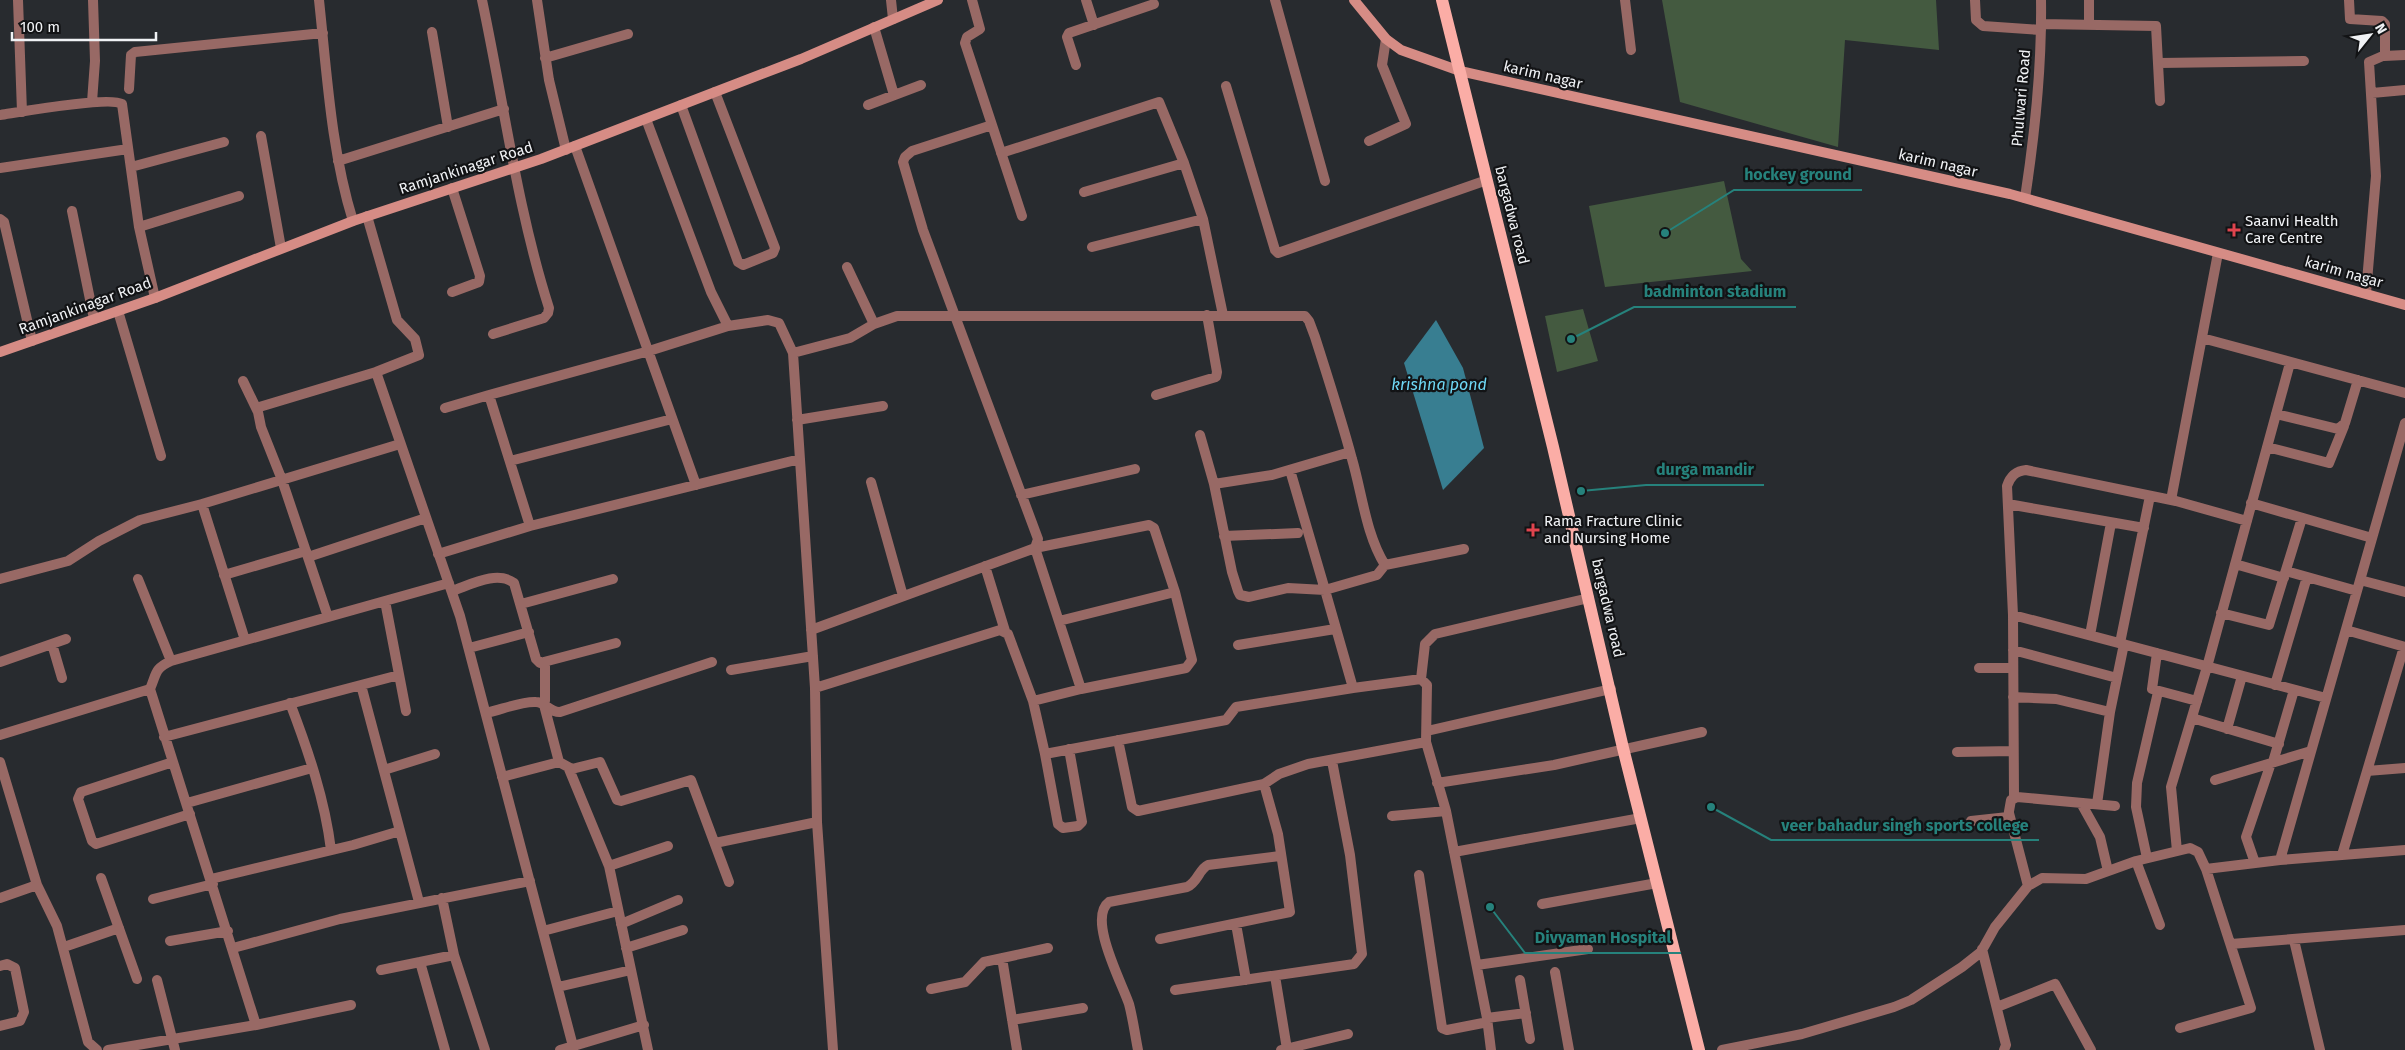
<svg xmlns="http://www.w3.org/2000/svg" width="2405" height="1050" font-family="'Fira Sans',sans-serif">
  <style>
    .green { fill: #445a40 }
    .water { fill: #387e91 }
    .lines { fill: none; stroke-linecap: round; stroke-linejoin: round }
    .street { stroke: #986965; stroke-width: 10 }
    .secondary { stroke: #d68c85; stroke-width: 10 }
    .primary { stroke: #fbada6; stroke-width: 12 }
    .health-dot { fill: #e0444e; stroke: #121315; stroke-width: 2 }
    .labels { text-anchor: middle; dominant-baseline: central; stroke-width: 4.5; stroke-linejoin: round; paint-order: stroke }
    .street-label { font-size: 15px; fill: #f0f2f5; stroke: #121315 }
    .poi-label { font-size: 15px; fill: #f0f2f5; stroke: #121315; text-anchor: start }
    .water-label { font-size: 16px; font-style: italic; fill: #6fd8f5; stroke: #121315 }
    .leader { fill: none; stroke: #26827c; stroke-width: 2 }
    .callout-dot { fill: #26827c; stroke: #121315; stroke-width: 2 }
    .callout-label { font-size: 16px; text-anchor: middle; font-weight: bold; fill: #26827c; stroke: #121315; stroke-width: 4.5; stroke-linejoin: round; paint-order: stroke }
  </style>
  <rect width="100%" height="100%" fill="#282b2f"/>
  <!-- green -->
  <path class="green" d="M1662,0H1936L1939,50L1845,40L1838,147L1680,102Z
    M1724,181L1741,259L1752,271L1605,287L1589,206Z
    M1583,309L1598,361L1557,372L1545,316Z"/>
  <!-- water -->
  <path class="water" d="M1436,320L1463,368L1484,448L1443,490L1404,363Z"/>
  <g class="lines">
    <!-- street -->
    <path class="street" d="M18,0L22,112
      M319,0C327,74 331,150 353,221
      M482,0C504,103 517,208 549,308L548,313L544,318L493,334
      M537,0L549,80L566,150
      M891,0L893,19
      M972,0L980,29L967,37L965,43L1022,216
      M1086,0L1094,25
      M1275,0L1325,181
      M1625,0L1631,50
      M1975,0L1976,20L1983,26L2041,30
      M2089,0V24
      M2349,0L2350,19L2382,21L2385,24V55L2369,62L2376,176L2366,293
      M2041,24L2156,26L2160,101
      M874,27L894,95
      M432,32L448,127
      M2384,56L2405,55
      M545,58L628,34
      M2159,63L2304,61
      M1076,65L1067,37L1069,33L1154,4
      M1226,86L1275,250L1278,253L1487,180
      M129,89L131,55L135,52L323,33
      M2372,93L2405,90
      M92,102L95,61L93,0
      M681,105L738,262L743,265L773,253L775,248L715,92
      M868,105L921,85
      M0,115C20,112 110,96 122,104L139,227L155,298
      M646,119L711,292L728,326
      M261,136L281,248
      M1369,141L1406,124L1382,65L1386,39
      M575,146L696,485
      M1001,153L1159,102L1184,163L1203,219L1223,315
      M338,161L504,109
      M131,167L224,142
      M0,168L128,149
      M452,188L480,276L479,282L452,292
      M1084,192L1184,163
      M2025,198C2035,133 2042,66 2041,0
      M72,211L94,319
      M0,219L4,222L32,341
      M139,227L239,196
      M1092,247L1203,219
      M847,267L874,324L897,316H1305L1309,321L1315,337C1328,378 1341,418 1352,459C1362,493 1366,535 1385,565L1464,549
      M118,311L161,456
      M2202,338L2405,393
      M793,353L850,338L874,324
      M376,372L460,616L574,1050
      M243,381L258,412L261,427L282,480L328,617
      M1156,395L1216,377L1217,372L1207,315
      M256,408L376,372L419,355L415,339L397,320L367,216
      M445,408L489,395
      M2276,414L2338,429L2345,423L2358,380
      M797,420L883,406
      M1200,435L1214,484L1232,572L1238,591L1240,595L1249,597L1288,588L1325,590L1290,470
      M2267,447L2329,463L2344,426
      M510,461L672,419
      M871,482L903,596
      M1214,484L1272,475L1350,452
      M1021,495L1135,469
      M2171,500L2218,253
      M2251,503L2372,538
      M202,504L245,640
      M2008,504L2144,528
      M1149,525L1154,528L1175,592L1192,660L1186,668L1081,689L1035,548Z
      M530,526L489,395L649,351L728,326L768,320L779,323L793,353L815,688L817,822L833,1050
      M1224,536L1298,533
      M438,554L530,526L800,459
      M308,557L426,518
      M2235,564L2284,578
      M1385,565L1377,575L1325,590L1353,688L1421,679L1427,685L1426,742L1446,811L1487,1018L1491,1050
      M985,566L1005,631
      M2286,571L2357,591
      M224,575L306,551
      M0,579L68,561L99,541L140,520L202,504L400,444
      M138,579L171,661
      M2360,580L2405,592
      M452,591C470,585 497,570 514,583L536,659L540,663L616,643
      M385,601L406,711
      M521,604L613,579
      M2221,613L2269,625L2302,518
      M2013,615L2326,698
      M1059,621L1175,592
      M811,630L1035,548L1038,539L923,230L903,162L905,157L912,151L992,125
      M2346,630L2405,647
      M2090,635L2111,523
      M2120,643L2150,496
      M52,644L62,678
      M1238,645L1335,629
      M469,648L529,632
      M2013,650L2117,678
      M2157,653L2152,689L2197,701
      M0,662L66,639
      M1979,668H2013
      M731,670L813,656
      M1421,679L1425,644L1435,634L1589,598
      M361,685L419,902
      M2275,685L2307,577
      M815,688L1000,630L1008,634L1033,701L1045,754L1226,720L1236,707L1353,688
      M2013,697L2056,699L2110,712
      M545,701V663
      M1033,701L1081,689
      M290,703C308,750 325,800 331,850
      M486,713C501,710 521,701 536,702C545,702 551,713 560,712L712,662
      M2192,718L2279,744
      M2227,729L2242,676
      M1427,731L1611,689
      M0,735L150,689C157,673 154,669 171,661L449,583
      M164,737L399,675
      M1118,740L1132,807L1138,811L1264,784L1279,774L1308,764L1426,742
      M1957,752L2013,751
      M1045,754L1058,824L1063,828L1078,826L1082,822L1069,749
      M0,762L37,885L57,926L88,1042L97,1050
      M173,762L81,792L78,799L92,841L96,844L190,814
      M559,762L572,769L600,762L617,800L621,801L691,780L729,882
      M2273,762L2294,690
      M569,769L609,866L648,1050
      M384,770L435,754
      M2367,771L2405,768
      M502,777L559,762L544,705
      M2215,780L2311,751
      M1437,783L1554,765L1702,732
      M2014,797L2013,615L2007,486C2010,477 2015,471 2026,470L2176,501L2247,521
      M187,803L312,768
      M2081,803L2100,837L2108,871
      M2097,804L2110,712L2124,644
      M2009,813L2028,886
      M1392,816L1446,811
      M1971,821L2008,817L2011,800L2017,797L2115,806
      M715,843L817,822
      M2177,851L2171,787L2207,667L2290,363
      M1454,852L1641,818
      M2342,855L2404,647
      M2147,858L2136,807L2137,783L2158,692
      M2280,860L2405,423
      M2136,861L2160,925
      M2255,863L2246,837L2271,763
      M609,866L668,846
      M1419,875L1442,1028L1447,1030L1488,1022
      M101,878L137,979
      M211,879L353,845L400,831
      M0,898L37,885
      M442,898L454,955
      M153,899L213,884
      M1542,904L1657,883
      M621,924L678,900
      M1236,924L1246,980
      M543,931L618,911
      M1160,939L1290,912L1278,834L1264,784
      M2294,940L2320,1050
      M170,941L228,931
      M2231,944L2405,930
      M64,947L119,928
      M233,948L340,919L530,881
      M626,948L683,930
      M1982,949L2006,1045L2004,1050
      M1002,958L1017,1050
      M420,962L454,955L485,1050
      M1477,965L1588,949
      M0,966L7,964L15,968L24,1012L20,1021L0,1026
      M381,970L420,962L445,1050
      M1555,972L1569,1050
      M1275,976L1287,1049
      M157,980L175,1050
      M1520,980L1530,1039
      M558,987L631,970
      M931,989L965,982L984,962L1048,948
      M1175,990L1354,964L1362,954L1350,855L1332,761
      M1997,1007L2055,984L2091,1050
      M1487,1018L1526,1013
      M1012,1020L1083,1008
      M256,1025L351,1005
      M2180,1028L2251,1008L2206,869
      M108,1050L256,1025L150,689
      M560,1050L644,1025
      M1138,1050C1135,1035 1133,1019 1129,1004C1122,983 1087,918 1109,902L1187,887C1198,882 1199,869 1208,865L1280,856
      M1281,1050L1348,1034
      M1722,1050L1802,1034L1894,1007L1911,1000L1962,967L1981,952L1995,927L2028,886L2042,878L2086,879L2136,861L2190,848L2198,852L2206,869L2280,860L2405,850"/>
    <!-- secondary -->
    <path class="secondary" d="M1354,0L1386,39L1401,50L1460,71L2010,194L2405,305
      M0,352L155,298L353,221L541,159L801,59L938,0"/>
    <!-- primary -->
    <path class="primary" d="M1442,0L1553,447L1623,748L1699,1050"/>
  </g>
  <!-- markers -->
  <g class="health-dot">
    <path d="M2231.5 222.5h5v5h5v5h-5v5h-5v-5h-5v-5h5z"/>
    <path d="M1530.5 522.5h5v5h5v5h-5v5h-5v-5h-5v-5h5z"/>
  </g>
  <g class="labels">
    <!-- street labels -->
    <g class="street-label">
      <text transform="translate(1543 75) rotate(13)">karim nagar</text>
      <text transform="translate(2021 98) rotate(-85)">Phulwari Road</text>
      <text transform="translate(1938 163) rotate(13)">karim nagar</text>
      <text transform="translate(466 168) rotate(-18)">Ramjankinagar Road</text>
      <text transform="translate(1512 215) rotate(76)">bargadwa road</text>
      <text transform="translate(2344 272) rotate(16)">karim nagar</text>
      <text transform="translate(85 306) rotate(-20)">Ramjankinagar Road</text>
      <text transform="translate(1608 608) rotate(77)">bargadwa road</text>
    </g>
    <!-- poi labels -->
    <g class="poi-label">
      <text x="2245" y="221">Saanvi Health<tspan x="2245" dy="17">Care Centre</tspan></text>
      <text x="1544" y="521">Rama Fracture Clinic<tspan x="1544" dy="17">and Nursing Home</tspan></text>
    </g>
    <!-- water labels -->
    <g class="water-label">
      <text x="1439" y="384">krishna pond</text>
    </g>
  </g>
  <!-- callouts -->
  <path class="leader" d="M1665 233L1734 190H1862M1571 339L1634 307H1796M1581 491L1646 485H1764M1711 807L1771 840H2039M1490 907L1525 953H1681"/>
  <g class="callout-dot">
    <circle cx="1665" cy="233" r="5"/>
    <circle cx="1571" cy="339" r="5"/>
    <circle cx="1581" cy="491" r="5"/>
    <circle cx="1711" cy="807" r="5"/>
    <circle cx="1490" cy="907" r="5"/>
  </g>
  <g class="callout-label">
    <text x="1798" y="180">hockey ground</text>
    <text x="1715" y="297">badminton stadium</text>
    <text x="1705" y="475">durga mandir</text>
    <text x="1905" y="831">veer bahadur singh sports college</text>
    <text x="1603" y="943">Divyaman Hospital</text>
  </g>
  <!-- north arrow -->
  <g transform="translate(2370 35) rotate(60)" stroke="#121315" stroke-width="4" paint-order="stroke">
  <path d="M0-4L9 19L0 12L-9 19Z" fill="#f0f2f5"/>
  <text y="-8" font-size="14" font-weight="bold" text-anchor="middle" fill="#f0f2f5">N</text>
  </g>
  <!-- scale -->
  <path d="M12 32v8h144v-8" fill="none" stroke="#f0f2f5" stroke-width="2.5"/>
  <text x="20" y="32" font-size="15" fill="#f0f2f5" stroke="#121315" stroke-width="4" paint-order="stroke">100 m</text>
</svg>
